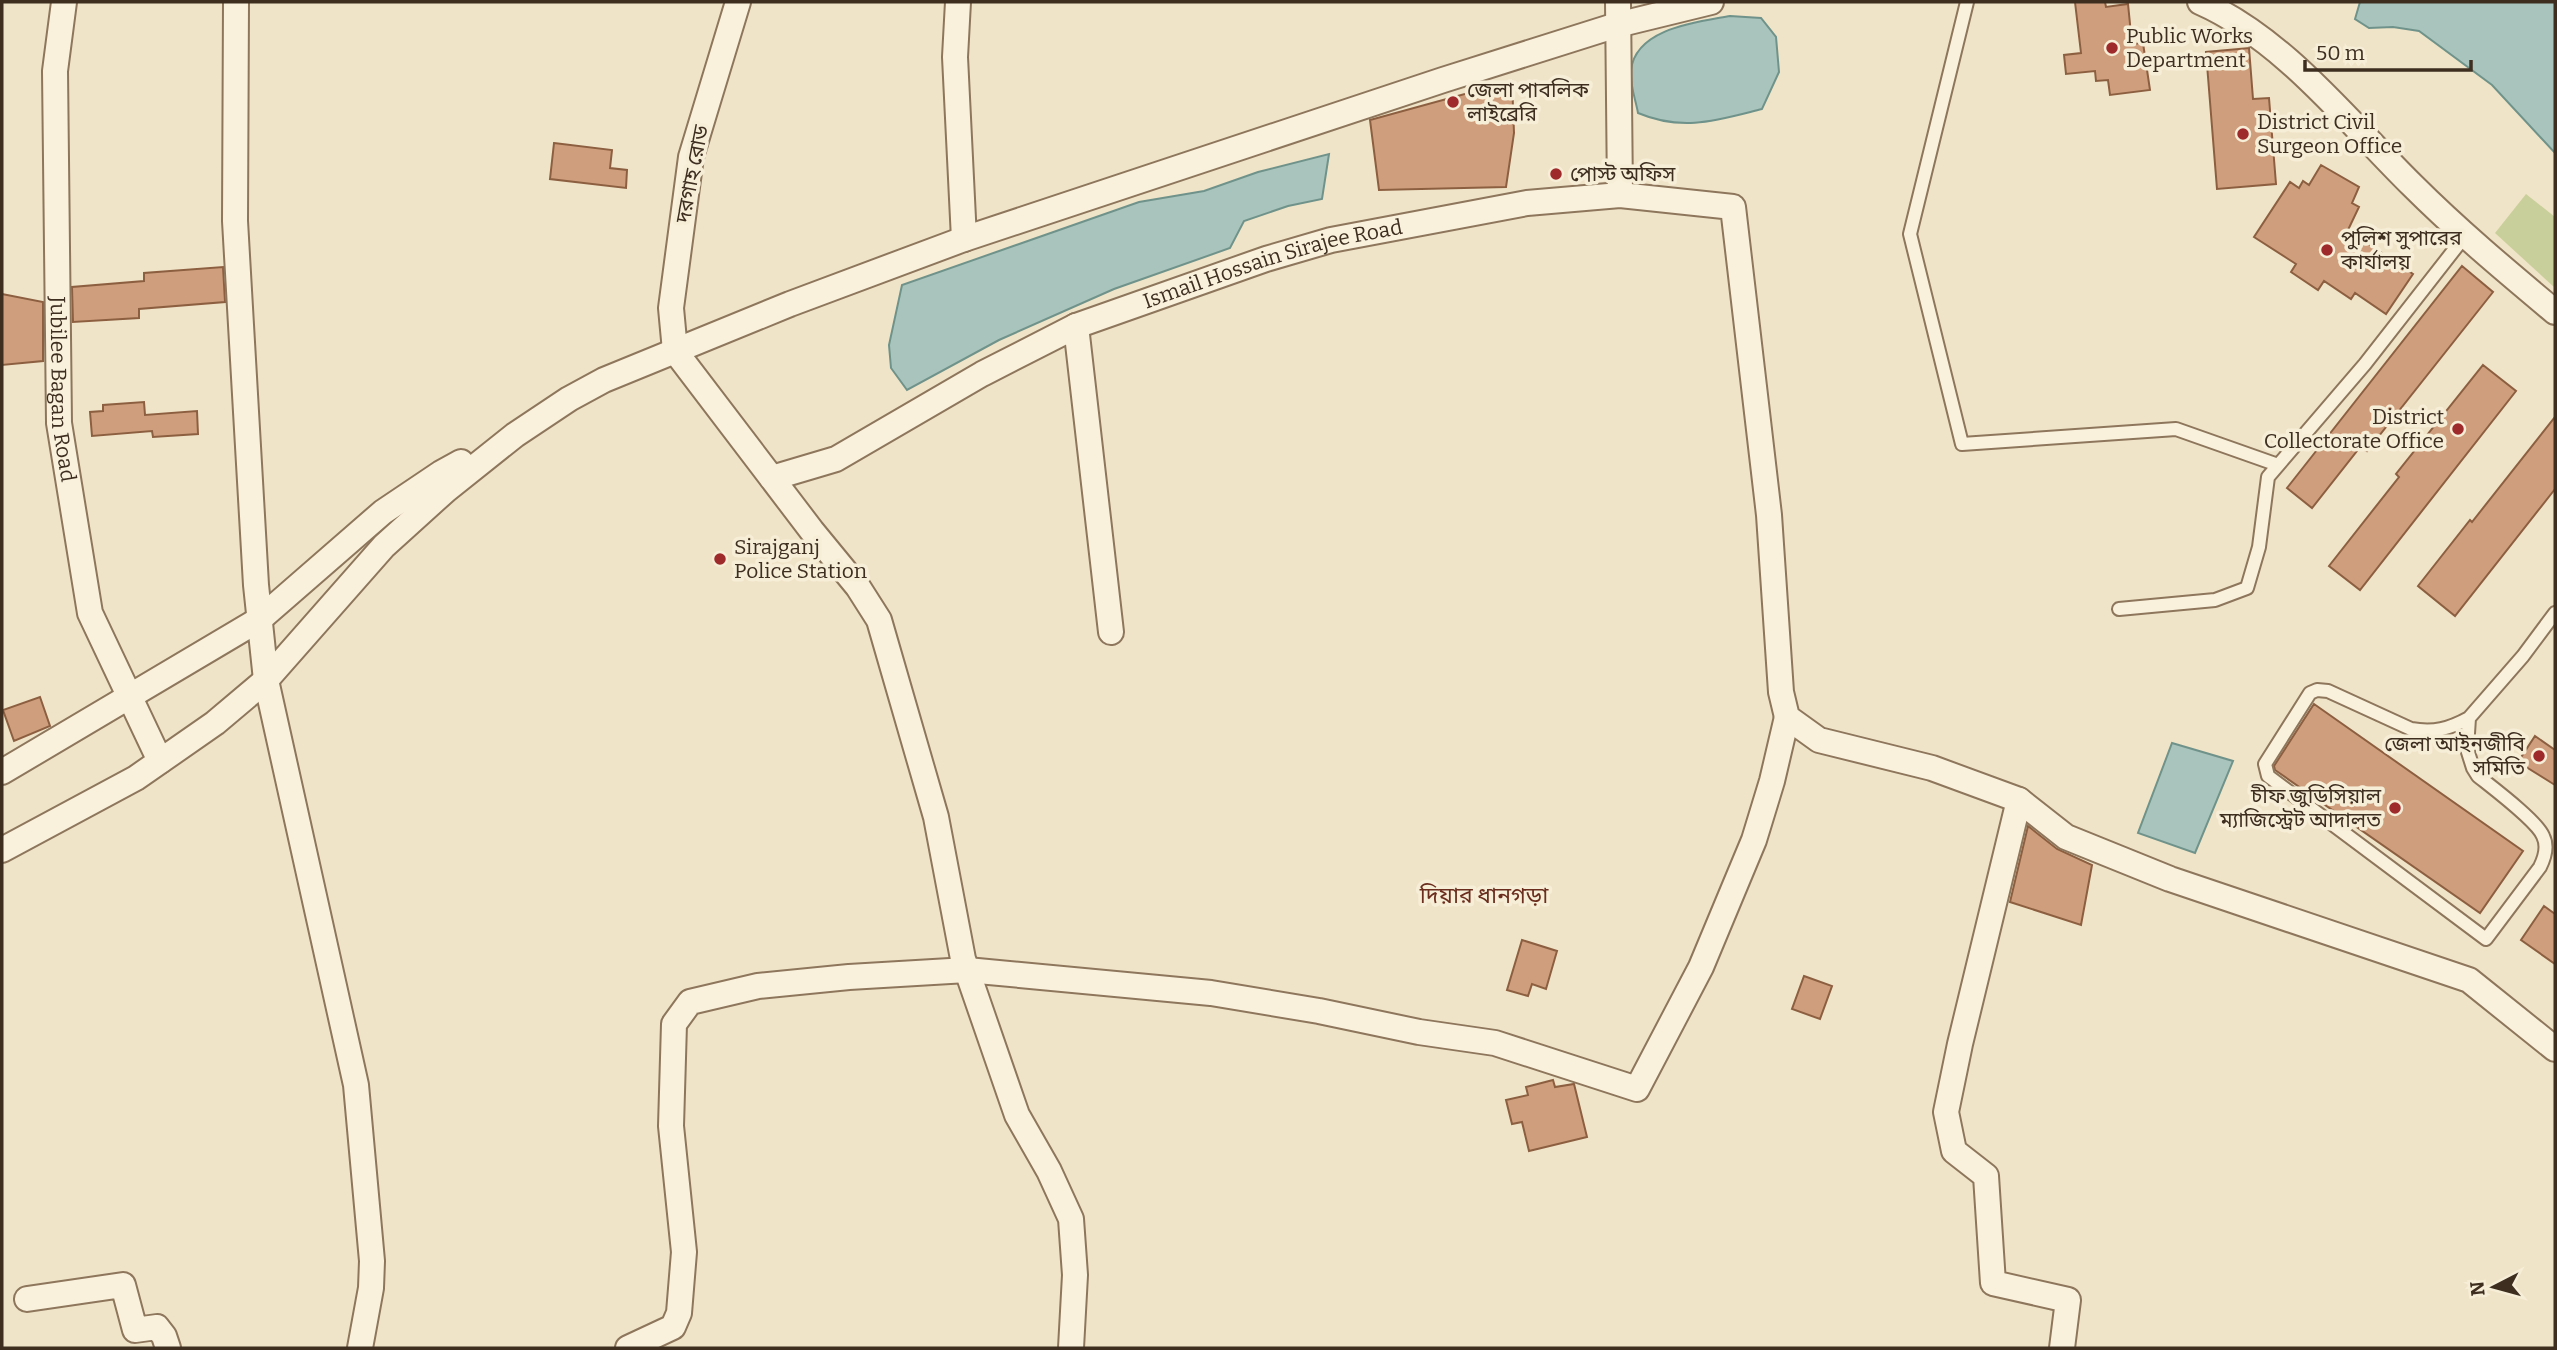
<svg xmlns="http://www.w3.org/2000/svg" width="2557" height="1350" font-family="Bitter,'Noto Sans Bengali',serif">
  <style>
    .green { fill: #c9cf9b }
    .water { fill: #a9c4bc; stroke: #6f938a; stroke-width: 2 }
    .building { fill: #cf9f7d; stroke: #8d5f41; stroke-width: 2 }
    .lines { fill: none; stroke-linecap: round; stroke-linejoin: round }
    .service-casing { stroke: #8d765c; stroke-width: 16 }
    .minor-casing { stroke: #8d765c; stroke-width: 28 }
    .service { stroke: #faf1dc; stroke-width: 12 }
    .minor { stroke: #faf1dc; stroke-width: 24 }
    .poi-dot { fill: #9e2a2b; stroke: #f7eed8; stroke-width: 2.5 }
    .labels { text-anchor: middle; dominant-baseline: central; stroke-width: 7; stroke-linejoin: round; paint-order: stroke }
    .poi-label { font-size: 21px; fill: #3d2e20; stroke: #f7eed8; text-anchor: start }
    .street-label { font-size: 21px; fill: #3d2e20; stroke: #f7eed8 }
    .neighbourhood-label { font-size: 23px; fill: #6b2e1e; stroke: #f7eed8 }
  </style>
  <rect width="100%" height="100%" fill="#f0e4c8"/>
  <!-- green -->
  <path class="green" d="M2526,194L2555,217V288L2495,233Z"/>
  <!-- water -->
  <path class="water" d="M2360,2H2555V153L2492,85L2419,31L2393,27L2369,28L2355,19Z
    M1730,16L1761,18L1776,37L1779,72L1762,109C1718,120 1683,132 1638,113C1636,101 1629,82 1631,70C1636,28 1698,22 1730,16Z
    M1329,154L1322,199L1288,206L1244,221L1230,248L1114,289L999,340L907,390L891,368L889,345L902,285L1139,202L1204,191L1258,172Z
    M2172,743L2233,761L2195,853L2138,833Z"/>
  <!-- building -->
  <path class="building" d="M2075,2H2105L2106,7L2128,4L2132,44L2143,43L2150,90L2110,95L2108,80L2096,81L2095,71L2066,74L2064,55L2081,53Z
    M2249,48L2253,99L2269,98L2276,184L2217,189L2206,52Z
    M1512,81L1514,133L1506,187L1379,190L1370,120Z
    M554,143L612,150L610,168L627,170L626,188L550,179Z
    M2321,165L2359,187L2352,203L2359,207L2348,230L2413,274L2386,314L2355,293L2351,299L2324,281L2318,290L2291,272L2296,264L2254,237L2290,182L2299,188L2303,181L2309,185Z
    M2462,266L2493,292L2367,451L2361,446L2312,508L2287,488Z
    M223,267L225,302L139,309V318L73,322L72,287L144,281V273Z
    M2,294L43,302V361L2,365Z
    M2483,365L2516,391L2360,590L2329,566L2399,477L2396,474Z
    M144,402L145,415L197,411L198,434L153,437L152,431L92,436L90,412L103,411V405Z
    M2555,417V489L2455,616L2418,586L2470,520L2472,522Z
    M40,697L50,726L14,741L3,710Z
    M2314,704L2523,851L2480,913L2275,770L2274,766Z
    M2535,736L2555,750V785L2518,762Z
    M2028,826L2057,849L2092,865L2081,925L2010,902Z
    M2544,906L2555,914V964L2521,940Z
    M1522,940L1557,951L1546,989L1532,984L1528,996L1507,990Z
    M1804,976L1832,986L1820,1019L1792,1009Z
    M1553,1080L1555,1087L1574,1084L1587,1137L1529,1151L1522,1122L1512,1124L1506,1100L1528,1095L1526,1087Z"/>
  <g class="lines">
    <defs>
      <path id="service" d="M1967,2L1910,234L1962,444L2176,429L2278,465
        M2119,609L2215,600L2247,588L2259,547L2268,477L2365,364L2465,236
        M2469,718C2449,729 2434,733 2411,729L2328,691L2317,690L2310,693L2265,764L2268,776L2486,939L2540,867C2545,857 2548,846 2543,836C2537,821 2493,788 2478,776L2473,768L2467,749L2469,718L2523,656L2555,613"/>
      <g id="minor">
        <path id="s1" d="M64,2L55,71L59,423L90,613L160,761"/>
        <path d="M236,2L235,221L256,585L266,680L356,1085L372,1261L371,1288L360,1348"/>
        <path d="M738,2L691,157L671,308L675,351L812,531L858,587L879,620L936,817L963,959L1017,1115L1049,1171L1071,1219L1075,1275L1071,1348"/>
        <path d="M958,2L955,57L964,239"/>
        <path d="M1618,2L1620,195"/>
        <path d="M2200,2C2284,39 2347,121 2412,185C2457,230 2506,271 2555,312"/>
        <path d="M1076,326L1111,632"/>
        <path id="s2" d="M772,478L836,459L982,374L1076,326L1266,259L1331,240L1527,203L1620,195L1733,207L1769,515L1781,692L1787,717L1819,740L1932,768L2019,800L2066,837L2170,879L2469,980L2555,1049"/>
        <path d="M2,772L260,619L383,512L441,473L461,462"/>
        <path d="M2019,800L1960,1044L1946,1112L1954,1151L1986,1176L1993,1283L2068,1300L2062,1348"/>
        <path d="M2,850L136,778L215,723L266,680L384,546L446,490L515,435L569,399L604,380L790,304L964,239L1443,80L1617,25L1711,2"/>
        <path d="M27,1299L123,1285L135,1330L157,1327L164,1336L168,1348"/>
        <path d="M628,1348L673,1327L679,1313L684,1252L671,1126L674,1024L690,1002L758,986L849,977L967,970L1211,993L1319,1011L1419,1032L1495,1043L1637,1089L1701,967L1754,840L1772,781L1787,717"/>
      </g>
    </defs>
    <!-- service casing -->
    <use href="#service" class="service-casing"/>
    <!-- minor casing -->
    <use href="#minor" class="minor-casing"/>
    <!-- service -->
    <use href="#service" class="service"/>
    <!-- minor -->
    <use href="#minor" class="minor"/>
  </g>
  <!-- markers -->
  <g class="poi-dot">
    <circle cx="2112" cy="48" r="7"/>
    <circle cx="1453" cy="102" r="7"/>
    <circle cx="2243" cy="134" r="7"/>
    <circle cx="1556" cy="174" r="7"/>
    <circle cx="2327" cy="250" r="7"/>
    <circle cx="2458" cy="429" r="7"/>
    <circle cx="720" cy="559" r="7"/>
    <circle cx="2539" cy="756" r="7"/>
    <circle cx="2395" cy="808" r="7"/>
  </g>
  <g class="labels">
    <!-- poi labels -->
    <g class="poi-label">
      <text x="2126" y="36">Public Works<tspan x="2126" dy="24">Department</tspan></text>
      <text x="1467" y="90">জেলা পাবলিক<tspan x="1467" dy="24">লাইব্রেরি</tspan></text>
      <text x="2257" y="122">District Civil<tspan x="2257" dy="24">Surgeon Office</tspan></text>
      <text x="1570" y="174">পোস্ট অফিস</text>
      <text x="2341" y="238">পুলিশ সুপারের<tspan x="2341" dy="24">কার্যালয়</tspan></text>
      <text x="2444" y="417" text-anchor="end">District<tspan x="2444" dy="24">Collectorate Office</tspan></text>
      <text x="734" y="547">Sirajganj<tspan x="734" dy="24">Police Station</tspan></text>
      <text x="2525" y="744" text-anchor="end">জেলা আইনজীবি<tspan x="2525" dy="24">সমিতি</tspan></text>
      <text x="2381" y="796" text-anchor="end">চীফ জুডিসিয়াল<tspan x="2381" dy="24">ম্যাজিস্ট্রেট আদালত</tspan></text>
    </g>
    <!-- street labels -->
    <g class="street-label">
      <text transform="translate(692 174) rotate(-79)">দরগাহ রোড</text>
      <text stroke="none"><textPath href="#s2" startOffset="548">Ismail Hossain Sirajee Road</textPath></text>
      <text stroke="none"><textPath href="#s1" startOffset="388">Jubilee Bagan Road</textPath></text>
    </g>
    <!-- neighbourhood labels -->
    <g class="neighbourhood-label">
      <text x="1484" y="895">দিয়ার ধানগড়া</text>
    </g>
  </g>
  <!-- border -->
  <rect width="2557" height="1350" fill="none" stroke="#3d2e20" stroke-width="7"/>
  <!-- north arrow -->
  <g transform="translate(2494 1287) rotate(264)" stroke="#f7eed8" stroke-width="5" paint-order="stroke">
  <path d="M0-5L12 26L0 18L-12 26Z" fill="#3d2e20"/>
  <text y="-10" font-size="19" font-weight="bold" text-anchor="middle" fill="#3d2e20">N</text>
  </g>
  <!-- scale -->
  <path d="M2305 60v10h166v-10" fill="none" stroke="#3d2e20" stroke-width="3.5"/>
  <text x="2316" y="60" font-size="21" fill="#3d2e20" stroke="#f7eed8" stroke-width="5" paint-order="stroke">50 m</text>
</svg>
